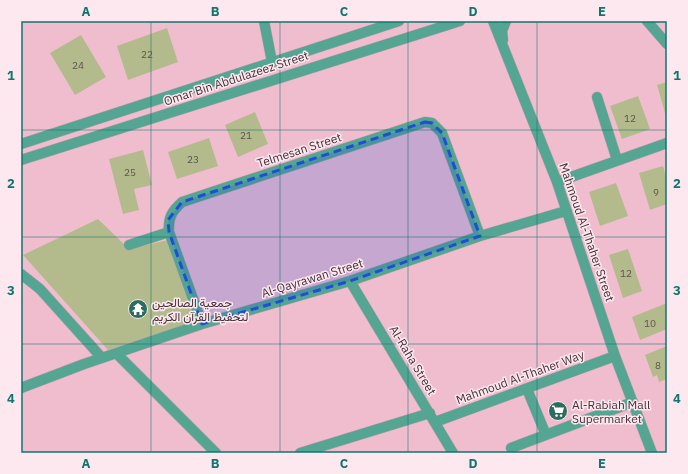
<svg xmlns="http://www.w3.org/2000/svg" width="688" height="474" font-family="'IBM Plex Sans',Vazirmatn,sans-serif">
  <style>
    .building { fill: #b3bb8d }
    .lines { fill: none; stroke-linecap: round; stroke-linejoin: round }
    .minor-casing { stroke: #ca9eae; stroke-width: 11 }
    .minor { stroke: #54a692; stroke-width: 10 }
    .marked { fill: #1d4ed8; fill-opacity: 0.2; stroke: #1d4ed8; stroke-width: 3; stroke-dasharray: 8 5; stroke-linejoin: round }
    .grid { fill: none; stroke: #0f766e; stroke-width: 1; stroke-opacity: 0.55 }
    .labels { text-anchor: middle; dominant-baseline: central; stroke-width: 3; stroke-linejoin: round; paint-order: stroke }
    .number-label { font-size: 10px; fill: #5f524c }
    .street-label { font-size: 12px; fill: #432f37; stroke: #fde8ef }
    .poi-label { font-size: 12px; fill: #432f37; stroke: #fde8ef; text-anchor: start }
    .neatline { fill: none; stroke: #0f766e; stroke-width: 1.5 }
    .grid-label { font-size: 13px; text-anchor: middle; font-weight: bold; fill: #0f766e }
  </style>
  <rect width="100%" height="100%" fill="#f0bdcf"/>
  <!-- building -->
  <path class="building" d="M167,28L178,62L128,80L117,46Z
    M81,35L106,77L75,95L50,53Z
    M667,82V120L657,85Z
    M638,96L650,129L622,139L610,106Z
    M255,112L268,144L238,157L225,125Z
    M209,138L218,166L177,179L168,152Z
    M143,150L152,185L134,189L139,210L123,214L109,159Z
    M663,166L667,180V204L650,210L639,173Z
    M616,183L628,216L600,226L589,192Z
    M98,219L129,249L168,240L196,322L108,350L23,255Z
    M628,249L642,291L623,298L609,255Z
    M667,303V329L640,340L632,317Z
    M667,346V379L659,382L657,375L653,377L645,355Z"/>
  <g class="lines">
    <defs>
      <path id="minor" d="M264,21L272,62
        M493,21L557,182L615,356L652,453
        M647,21L667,44
        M503,40L502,31L506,21
        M597,97L617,160
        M21,144L399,21
        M21,160L460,21
        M557,182L667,143
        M129,245L169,232
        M21,274L40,289L102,358
        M350,281L453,453
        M202,324L169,232C168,218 171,212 182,202L425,122L432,123L442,133L480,236
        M117,354L216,453
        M21,388L84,364L202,324L350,281L480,236L566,211
        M527,389L546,435
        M435,422L615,356
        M511,448L633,402
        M300,453L430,413"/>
    </defs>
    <!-- minor casing -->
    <use href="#minor" class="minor-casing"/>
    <!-- minor -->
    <use href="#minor" class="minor"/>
  </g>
  <!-- marked area -->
  <path class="marked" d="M425,122L432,123L442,133L480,236L350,281L202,324L169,232L168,220L182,202Z"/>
  <!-- grid -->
  <path class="grid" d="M151,21V453M280,21V453M408,21V453M537,21V453M21,130H667M21,237H667M21,344H667"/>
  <!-- icons -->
  <defs>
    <symbol id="temple-disc" viewBox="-11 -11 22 22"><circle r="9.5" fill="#2b6d5e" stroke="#fde8ef"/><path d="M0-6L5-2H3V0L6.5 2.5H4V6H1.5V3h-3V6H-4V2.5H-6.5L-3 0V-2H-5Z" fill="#fff"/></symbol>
    <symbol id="supermarket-disc" viewBox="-11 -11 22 22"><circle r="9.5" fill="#2b6d5e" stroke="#fde8ef"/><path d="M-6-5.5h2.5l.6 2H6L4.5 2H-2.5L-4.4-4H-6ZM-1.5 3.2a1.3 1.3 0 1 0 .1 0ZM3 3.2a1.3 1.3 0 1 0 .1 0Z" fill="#fff"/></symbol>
  </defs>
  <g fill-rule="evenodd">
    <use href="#temple-disc" x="127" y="298" width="22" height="22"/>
    <use href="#supermarket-disc" x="547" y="400" width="22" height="22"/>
  </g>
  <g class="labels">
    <!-- number labels -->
    <g class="number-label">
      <text x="147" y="54">22</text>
      <text x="78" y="65">24</text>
      <text x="630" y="118">12</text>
      <text x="246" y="135">21</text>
      <text x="193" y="159">23</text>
      <text x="130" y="172">25</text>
      <text x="656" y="192">9</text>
      <text x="626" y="273">12</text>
      <text x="650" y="323">10</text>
      <text x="658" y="365">8</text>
    </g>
    <!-- street labels -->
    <g class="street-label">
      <text transform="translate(236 78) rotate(-18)">Omar Bin Abdulazeez Street</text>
      <text transform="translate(299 150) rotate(-18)">Telmesan Street</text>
      <text transform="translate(587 232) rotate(71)">Mahmoud Al-Thaher Street</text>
      <text transform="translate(312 278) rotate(-17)">Al-Qayrawan Street</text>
      <text transform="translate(413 360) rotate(59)">Al-Raha Street</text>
      <text transform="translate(520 377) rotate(-20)">Mahmoud Al-Thaher Way</text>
    </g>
    <!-- poi labels -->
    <g class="poi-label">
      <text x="152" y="302">جمعية الصالحين<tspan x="152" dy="14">لتحفيظ القرآن الكريم</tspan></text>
      <text x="572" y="404">Al-Rabiah Mall<tspan x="572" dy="14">Supermarket</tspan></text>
    </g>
  </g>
  <!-- border -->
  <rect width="688" height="474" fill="none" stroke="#fde8ef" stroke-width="44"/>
  <rect x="22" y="22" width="644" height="430" class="neatline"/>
  <g class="grid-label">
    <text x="86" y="16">A</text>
    <text x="215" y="16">B</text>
    <text x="344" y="16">C</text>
    <text x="473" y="16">D</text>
    <text x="602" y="16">E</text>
    <text x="11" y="80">1</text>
    <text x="677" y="80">1</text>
    <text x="11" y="188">2</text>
    <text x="677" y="188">2</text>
    <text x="11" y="295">3</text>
    <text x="677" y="295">3</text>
    <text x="11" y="403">4</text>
    <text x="677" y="403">4</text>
    <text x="86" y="468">A</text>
    <text x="215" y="468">B</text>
    <text x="344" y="468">C</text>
    <text x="473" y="468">D</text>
    <text x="602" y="468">E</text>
  </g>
</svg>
